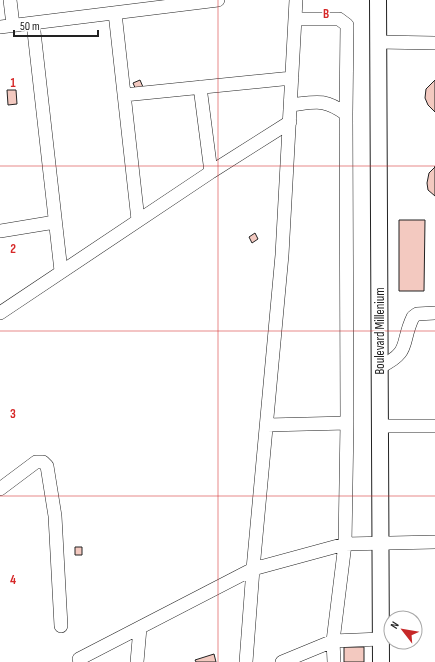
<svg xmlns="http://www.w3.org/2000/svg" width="435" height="662" font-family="'Sofia Sans Condensed',sans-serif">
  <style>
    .building { fill: #f3c9c0; stroke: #222 }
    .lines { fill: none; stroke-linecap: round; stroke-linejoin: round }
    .minor-casing { stroke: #222; stroke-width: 14 }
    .major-casing { stroke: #222; stroke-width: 18 }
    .minor { stroke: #fff; stroke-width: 13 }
    .major { stroke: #fff; stroke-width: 16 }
    .grid { fill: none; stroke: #d62828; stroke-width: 1; stroke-opacity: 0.55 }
    .labels { text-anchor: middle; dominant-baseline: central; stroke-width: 3; stroke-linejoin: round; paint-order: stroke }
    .street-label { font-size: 13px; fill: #222; stroke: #fff }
    .grid-label { font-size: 13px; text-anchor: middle; font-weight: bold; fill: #d62828; stroke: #fff; stroke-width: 3; stroke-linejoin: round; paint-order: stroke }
  </style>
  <rect width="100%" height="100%" fill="#fff"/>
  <!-- building -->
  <path class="building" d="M140,80L143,87L136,90L133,83Z
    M435,80V112L428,105L425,98L426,89Z
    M7,90H16L17,104L8,105Z
    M435,167V166V196L428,190L427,183L429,173Z
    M399,220H425L424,291H399Z
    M255,233L258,239L252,243L249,237Z
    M75,547H82V555H75Z
    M344,647H364V662H344Z
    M214,654L216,662H196L195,660Z"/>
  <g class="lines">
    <defs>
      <path id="minor" d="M10,0L13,25
        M115,13L138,220
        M295,19H339L347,25L346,114L347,423L345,544L333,641L334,662
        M33,23L61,271
        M0,27L218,0
        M378,42L435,43
        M200,87L211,172
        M124,95L292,78
        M291,105C316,102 324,98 346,114
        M0,231L55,222
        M0,313L211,172L290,122
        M380,367C412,351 400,344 413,317L417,314L435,313
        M267,425L347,423
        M380,426H435
        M0,489L36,462H43L47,466L55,516L61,626
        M79,659L253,569L345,544L435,542
        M137,662L140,628
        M246,662L253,569L282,255L296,0
        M282,662L333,641L381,639"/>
      <path id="major" d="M378,0L381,662"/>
    </defs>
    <!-- minor casing -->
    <use href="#minor" class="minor-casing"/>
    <!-- major casing -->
    <use href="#major" class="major-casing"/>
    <!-- minor -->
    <use href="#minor" class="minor"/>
    <!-- major -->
    <use href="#major" class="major"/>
  </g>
  <!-- grid -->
  <path class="grid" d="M218,0V662M0,166H435M0,331H435M0,496H435"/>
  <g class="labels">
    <!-- street labels -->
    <g class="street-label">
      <text transform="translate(380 331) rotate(-90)">Boulevard Millenium</text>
    </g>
  </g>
  <g class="grid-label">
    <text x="326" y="18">B</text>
    <text x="13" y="87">1</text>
    <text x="13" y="253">2</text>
    <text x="13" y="418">3</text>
    <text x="13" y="584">4</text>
  </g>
  <!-- north arrow -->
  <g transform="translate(403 630) rotate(301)"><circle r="19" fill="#ffffff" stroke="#a7a7a7"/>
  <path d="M0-3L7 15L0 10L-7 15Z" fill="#c62828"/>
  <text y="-6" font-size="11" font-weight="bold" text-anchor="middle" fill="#222222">N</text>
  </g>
  <!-- scale -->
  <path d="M14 30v6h84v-6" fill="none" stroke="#222222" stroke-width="2"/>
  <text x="20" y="30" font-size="12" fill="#222222" stroke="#ffffff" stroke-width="3" paint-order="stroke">50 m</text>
</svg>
